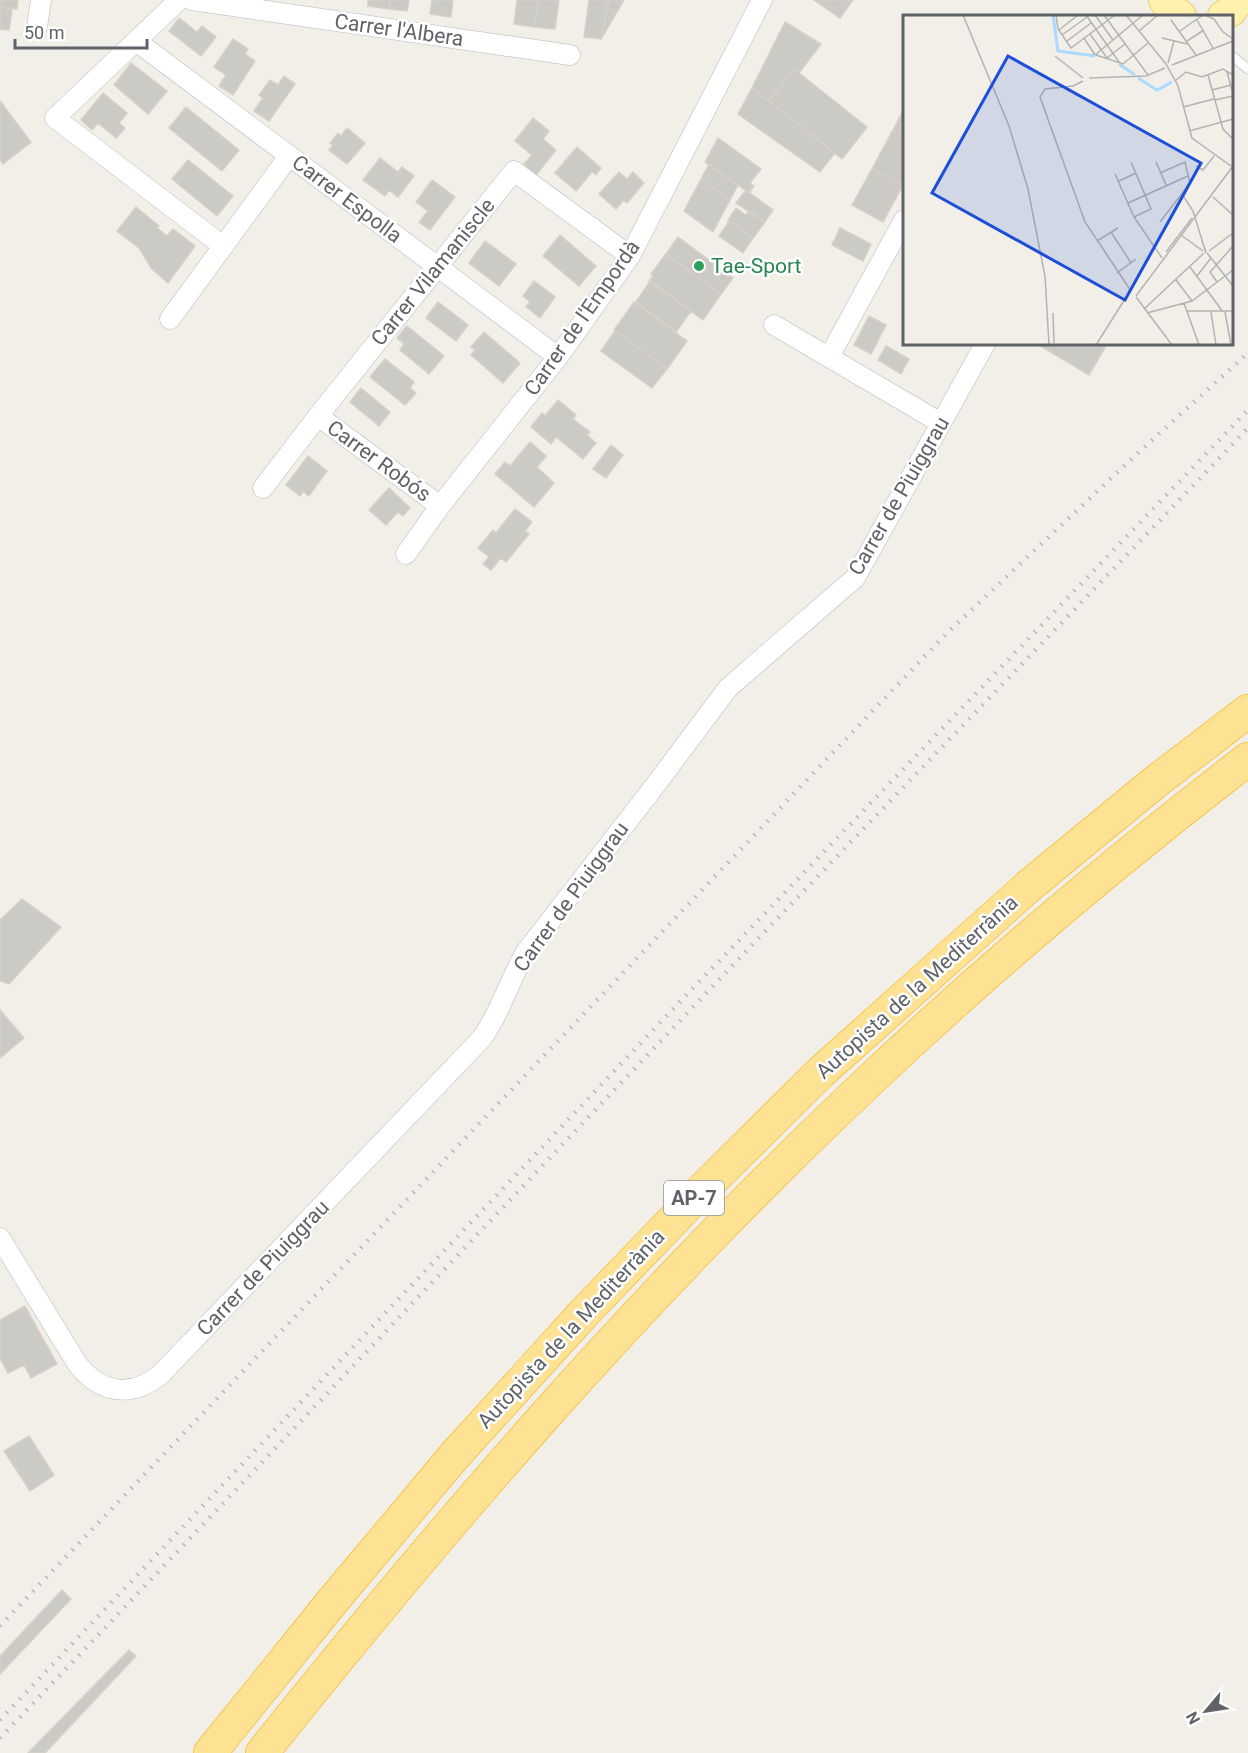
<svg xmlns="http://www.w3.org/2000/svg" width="1248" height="1753" font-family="Roboto,sans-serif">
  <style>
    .building { fill: #cccac5; stroke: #d6d1c6; stroke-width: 1.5 }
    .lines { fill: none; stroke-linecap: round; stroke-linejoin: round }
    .service-casing { stroke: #b5b8bc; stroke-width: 10 }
    .minor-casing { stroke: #b5b8bc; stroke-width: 21 }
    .primary-casing { stroke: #f2c960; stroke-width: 32 }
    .motorway-casing { stroke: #f9ab00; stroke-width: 34 }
    .service { stroke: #fff; stroke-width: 9 }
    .minor { stroke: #fff; stroke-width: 20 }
    .primary { stroke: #fff2af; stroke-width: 30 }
    .motorway { stroke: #fde293; stroke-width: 33 }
    .rail { stroke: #b6b7b8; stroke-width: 4.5; stroke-dasharray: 1.5 8; stroke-linecap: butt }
    .leisure-dot { fill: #2e9e5b; stroke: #fff; stroke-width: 2 }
    .labels { text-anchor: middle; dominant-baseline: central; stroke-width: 5; stroke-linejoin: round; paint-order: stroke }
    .shield { fill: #fff; stroke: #8f9295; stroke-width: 1.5 }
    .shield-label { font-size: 20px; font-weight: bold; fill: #5f6368 }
    .street-label { font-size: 21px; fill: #5f6368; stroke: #fff }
    .leisure-label { font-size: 21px; fill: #27864d; stroke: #fff; text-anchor: start }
    .inset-river { fill: none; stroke: #aadaff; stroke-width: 3 }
    .inset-road { fill: none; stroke: #b3b3b1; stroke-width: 1.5 }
    .view { fill: #1d4ed8; fill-opacity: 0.15; stroke: #1d4ed8; stroke-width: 3 }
    .inset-edge { fill: none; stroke: #5f6368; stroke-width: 3 }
  </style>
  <rect width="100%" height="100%" fill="#f1efe8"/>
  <!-- building -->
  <path class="building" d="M0,0H18L17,9L0,7Z
    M368,0H390L389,9L368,6Z
    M390,0H409L407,11L389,9Z
    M432,0H453L451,17L430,14Z
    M517,0H538L534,27L514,24Z
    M538,0H559L555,29L534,27Z
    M589,0H609L601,39L584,37Z
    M609,0H624L601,39Z
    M814,0H853L840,18Z
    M0,7L12,9L9,30L0,29Z
    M179,18L197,32L202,26L216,37L201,56L169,31Z
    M785,22L821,44L799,73L794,69L769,101L752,88Z
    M233,39L248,49L245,54L255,61L233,95L219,86L226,75L214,67Z
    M131,63L167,91L148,114L114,85Z
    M794,69L867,127L842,159L769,101Z
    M284,76L295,84L269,121L254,111L263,98L259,95L270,80L278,85Z
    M752,88L835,153L820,172L738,114Z
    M103,93L127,113L119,123L125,128L116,138L98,123L92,130L81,120Z
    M0,101L31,142L3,164L0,160Z
    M186,107L239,150L222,171L169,128Z
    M904,109V136L893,130Z
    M533,118L549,131L543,139L556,150L536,175L524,164L532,155L515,141Z
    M347,128L365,143L347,164L329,150L333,145L330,143L338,133L341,136Z
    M893,130L904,136V182L903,185L872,169Z
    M718,138L761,169L750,183L754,186L749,193L705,162Z
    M577,147L601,168L596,175L592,172L576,191L555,173Z
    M380,158L398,172L402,167L414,176L398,197L389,190L385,196L363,180Z
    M188,160L233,196L217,216L172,179Z
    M709,164L738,185L730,200L701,179Z
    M872,169L903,185L883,222L852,205Z
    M619,172L627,179L633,172L644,183L627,203L624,200L616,209L599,194Z
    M701,179L730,200L713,232L684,211Z
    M432,180L455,197L430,230L419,222L428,211L416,202Z
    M746,190L773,210L765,222L736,203Z
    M136,207L159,226L157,228L167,236L173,229L195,246L168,283L151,268L139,248L117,231Z
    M736,208L746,215L749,211L765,222L753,238L728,220Z
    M729,221L753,238L743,253L719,236Z
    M840,228L871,244L863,261L832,245Z
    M560,235L596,266L579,286L543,256Z
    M678,237L733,278L721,294L666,254Z
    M485,241L516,264L499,286L469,263Z
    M666,254L721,294L703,320L649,281L653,276L651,274Z
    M534,281L555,297L540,318L526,307L530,302L523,296Z
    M650,281L691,311L676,332L636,302Z
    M438,302L468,325L456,341L426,318Z
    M634,302L687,341L667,369L614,330Z
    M869,316L886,325L871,354L854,345Z
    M407,326L444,356L429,374L400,350L404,344L397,338Z
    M615,331L667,369L652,388L601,351Z
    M484,332L520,363L503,383L471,355L475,350L471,347Z
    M1037,344H1107L1089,375Z
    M886,346L909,359L901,374L878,360Z
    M385,359L414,382L410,388L416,393L405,405L370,377Z
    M361,388L390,412L379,426L350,402Z
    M558,400L576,415L573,419L590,432L587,435L596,443L583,459L556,437L551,444L531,427L542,413L545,416Z
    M530,442L546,456L537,467L554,483L534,507L495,474L505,462L510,466Z
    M611,445L623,455L606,478L593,469Z
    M308,456L327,471L309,496L303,491L300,496L286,485Z
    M389,488L410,508L403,516L398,512L386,525L369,510Z
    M515,509L532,522L525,531L529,534L506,562L501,558L491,570L483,564L489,557L478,548L493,530L496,533Z
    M22,899L61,927L9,984L0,981V920Z
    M0,1010L24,1038L0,1058Z
    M25,1306L57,1364L31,1378L24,1365L8,1373L0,1358V1320Z
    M29,1436L54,1475L30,1491L4,1451Z
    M62,1590L71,1599L0,1674V1656Z
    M129,1650L136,1656L45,1753H28Z"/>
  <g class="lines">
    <defs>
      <path id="service" d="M1232,56L1248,69"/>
      <path id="minor" d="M179,0L55,118L223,246
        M192,0L570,55
        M37,27L41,0
        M136,41L558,357
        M170,319L289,156
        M774,325L941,423
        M829,357L904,220
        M318,416L440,506
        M263,488L318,416L514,171L630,256
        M406,554L440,506L558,357L630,256L762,0
        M0,1238L78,1365C102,1394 132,1398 161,1374L482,1038C501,1012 509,980 526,952L654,787L728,688L855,578L985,344"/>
      <path id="primary" d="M1164,0L1169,7L1181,16
        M1223,16L1231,11L1239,0"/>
      <path id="motorway" d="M210,1753L331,1603L455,1455L584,1313L707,1185L821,1072L1030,885L1154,783L1248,711
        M262,1753C444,1525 635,1304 846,1103C973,981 1108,867 1248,759"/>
    </defs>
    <!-- service casing -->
    <use href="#service" class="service-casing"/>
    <!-- minor casing -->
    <use href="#minor" class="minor-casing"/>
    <!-- primary casing -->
    <use href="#primary" class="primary-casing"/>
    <!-- motorway casing -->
    <use href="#motorway" class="motorway-casing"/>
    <!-- service -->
    <use href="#service" class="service"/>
    <!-- minor -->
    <use href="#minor" class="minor"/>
    <!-- primary -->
    <use href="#primary" class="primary"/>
    <!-- motorway -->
    <use href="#motorway" class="motorway"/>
    <!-- rail -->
    <path class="rail" d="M0,1626L949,631L1139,452L1248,353
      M0,1720L673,1009L1248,410
      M0,1738C260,1466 516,1192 776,920C933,756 1091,593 1248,428"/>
  </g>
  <!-- markers -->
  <circle class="leisure-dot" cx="699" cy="266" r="6"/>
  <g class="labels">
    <!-- shield labels -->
    <rect class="shield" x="664" y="1181" width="60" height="34" rx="4.5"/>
    <g class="shield-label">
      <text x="694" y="1198">AP-7</text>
    </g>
    <!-- street labels -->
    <g class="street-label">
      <text transform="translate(399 30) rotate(8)">Carrer l'Albera</text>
      <text transform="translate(347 199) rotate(37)">Carrer Espolla</text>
      <text transform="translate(433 272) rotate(-51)">Carrer Vilamaniscle</text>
      <text transform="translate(582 318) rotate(-55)">Carrer de l'Empordà</text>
      <text transform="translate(379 461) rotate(36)">Carrer Robós</text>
      <text transform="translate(899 496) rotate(-60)">Carrer de Piuiggrau</text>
      <text transform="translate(571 897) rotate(-54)">Carrer de Piuiggrau</text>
      <text transform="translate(917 987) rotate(-42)">Autopista de la Mediterrània</text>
      <text transform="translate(263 1268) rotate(-46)">Carrer de Piuiggrau</text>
      <text transform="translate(571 1329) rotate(-47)">Autopista de la Mediterrània</text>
    </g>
    <!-- leisure labels -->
    <g class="leisure-label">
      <text x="711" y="266">Tae-Sport</text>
    </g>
  </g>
  <!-- overview -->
  <g transform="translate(903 15)">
    <rect width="330" height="330" fill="#f1efe8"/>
    <path class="inset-river" d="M150,0L155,36L192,41M216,49L232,60M235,63L254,75L269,67"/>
    <path class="inset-road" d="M60,0L106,111L125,174L142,261L146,330M153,0L155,14L168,33L212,0M183,0L216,47M192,0L210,25M201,0L245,60M223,0L263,49L275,71L289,123L328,151M302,0L311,4L320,17L330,24M268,5L293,40M294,5L310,33M156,15L175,0M236,16L255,0M277,16L300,0M187,19L204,43L222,29M159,20L184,2M181,23L192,40M259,23L284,29M164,26L188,8M284,26L301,15M192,40L240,0M193,40L220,49L245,28M152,41L180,63M265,48L271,26M269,50L330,26M324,57L330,79M305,60L320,114L330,124M186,63L243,61L262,53M180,66L170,71L142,74L137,82L182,207L228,276M272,66L283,57L299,62L320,54L330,60M309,75L328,70M312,85L330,81M280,92L311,84M286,116L330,104M228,147L248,194L231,202M253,147L263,170M293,151L300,155L311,141M212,159L231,202L259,243M216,166L233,158M279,179L290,196L303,238L302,233M310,182L330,200M225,188L285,161M257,207L287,168L282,147L257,158M208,217L228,248M278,220L300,236M194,226L215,213M306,236L330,218M263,237L289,203M304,238L330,271M287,252L320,297M214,258L233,244M294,261L308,243M273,265L289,286M314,267L307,257L330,231M233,281L330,151M233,282L269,330M281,288L296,330M241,294L301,238M284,296H330M308,297L313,330M322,297L328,330M150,298L151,328M244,298L289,286L330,255M193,330L222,284"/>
    <path class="view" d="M105,41L298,148L222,285L29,178Z"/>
    <rect width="330" height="330" class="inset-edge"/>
  </g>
  <!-- north arrow -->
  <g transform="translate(1206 1711) rotate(241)" stroke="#ffffff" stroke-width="4.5" paint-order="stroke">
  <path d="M0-4.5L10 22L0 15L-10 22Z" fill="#5f6368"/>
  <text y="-9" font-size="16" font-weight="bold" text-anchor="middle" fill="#5f6368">N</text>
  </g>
  <!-- scale -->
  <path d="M15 39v9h132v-9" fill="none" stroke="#5f6368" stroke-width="3"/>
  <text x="24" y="39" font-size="18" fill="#5f6368" stroke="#ffffff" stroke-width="4.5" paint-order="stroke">50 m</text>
</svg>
